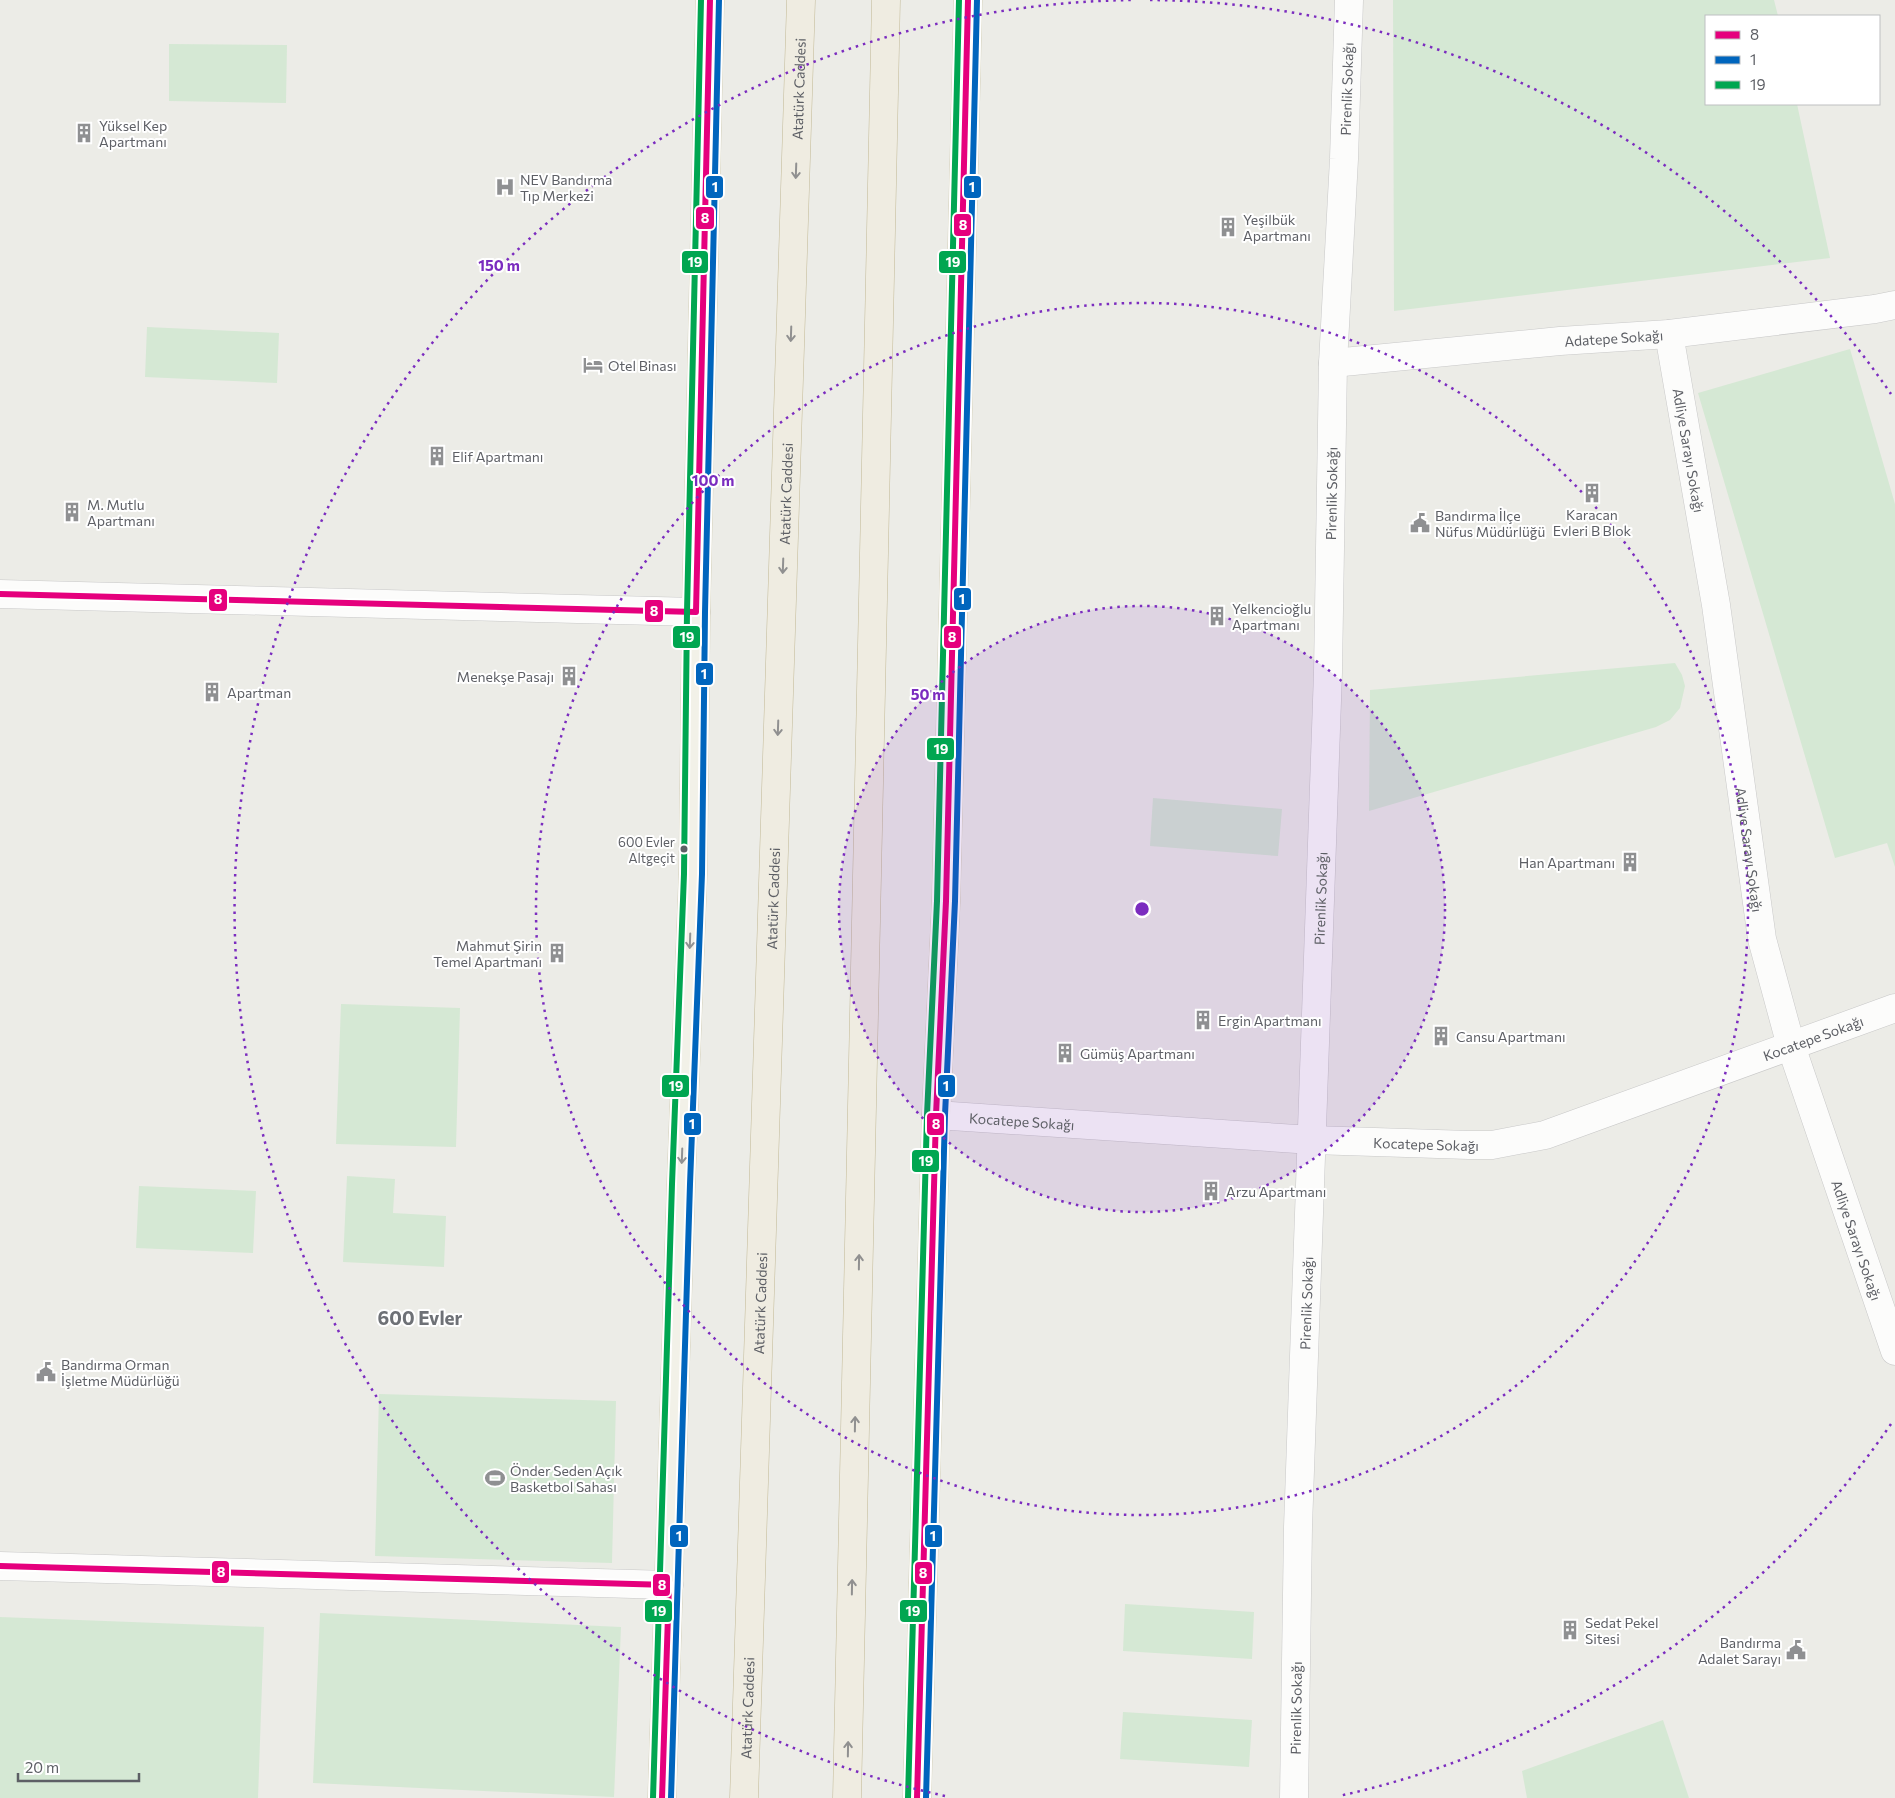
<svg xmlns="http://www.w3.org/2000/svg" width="1895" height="1798" font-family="Commissioner,sans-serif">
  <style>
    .green { fill: #d5e8d4 }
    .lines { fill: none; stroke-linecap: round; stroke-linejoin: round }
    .minor-casing { stroke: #c8c8c8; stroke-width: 29 }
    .major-casing { stroke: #d3ceb6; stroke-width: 29 }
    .highway-casing { stroke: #c2b996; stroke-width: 29 }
    .minor { stroke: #fcfcfb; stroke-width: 28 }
    .major { stroke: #f2f1e8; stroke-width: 28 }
    .highway { stroke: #efece1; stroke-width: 28 }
    .bus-1-casing { stroke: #fff; stroke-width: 10 }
    .bus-2-casing { stroke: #fff; stroke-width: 10 }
    .bus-3-casing { stroke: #fff; stroke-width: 10 }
    .bus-1 { stroke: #e5007d; stroke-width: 6 }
    .bus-2 { stroke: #0065bd; stroke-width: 6 }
    .bus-3 { stroke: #00a651; stroke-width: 6 }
    .oneway { stroke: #909090 }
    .oneway2 { stroke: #919293 }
    .ring { fill: none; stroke: #7b2cbf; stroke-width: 2.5; stroke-dasharray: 2.5 5 }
    .bus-dot { fill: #5d5f65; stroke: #fff; stroke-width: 2 }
    .labels { text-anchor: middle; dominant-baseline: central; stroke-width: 4; stroke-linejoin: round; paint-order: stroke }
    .bus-label { font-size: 13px; fill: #5d5f65; stroke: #fff; text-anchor: end }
    .street-label { font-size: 14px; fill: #5d5f65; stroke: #fff }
    .poi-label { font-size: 14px; fill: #5d5f65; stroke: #fff; text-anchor: start }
    .district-label { font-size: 19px; font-weight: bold; fill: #6e7176; stroke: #fff }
    .centre { fill: #7b2cbf; stroke: #fff; stroke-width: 2.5 }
    .ring-label { font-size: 15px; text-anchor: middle; font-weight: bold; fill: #7b2cbf; stroke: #fff; stroke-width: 4; stroke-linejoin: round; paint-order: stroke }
    .line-badge { stroke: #fff; stroke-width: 2 }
    .badge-label { font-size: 14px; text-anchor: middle; font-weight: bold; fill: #fff }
  </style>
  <rect width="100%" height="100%" fill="#ecece7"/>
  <!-- green -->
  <path class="green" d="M1393,0H1774L1778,16H1706V104H1797L1830,258L1394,311Z
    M169,44L287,45L286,103L169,101Z
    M147,327L279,333L277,383L145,377Z
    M1850,349L1895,504V867L1887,843L1835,858L1698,393Z
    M1675,663L1682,675L1685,686L1680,708L1670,720L1656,727L1369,811L1370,690Z
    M1153,798L1282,809L1278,856L1150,846Z
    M341,1004L460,1008L456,1147L336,1144Z
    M347,1176L395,1179L393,1213L446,1216L444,1267L343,1262Z
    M139,1186L256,1191L253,1253L136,1248Z
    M379,1394L616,1401L612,1563L375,1556Z
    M1125,1604L1254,1612L1252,1659L1123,1651Z
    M320,1613L621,1627L614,1797L313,1783Z
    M0,1617L264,1627L258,1798H0Z
    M1123,1712L1252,1720L1249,1767L1120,1759Z
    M1663,1720L1689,1798H1527L1522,1771Z"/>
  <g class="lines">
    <defs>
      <g id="minor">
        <path id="s1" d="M1669,334L1716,605L1762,939L1791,1046L1895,1351"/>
        <path id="s2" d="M1333,363L1560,341L1669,334L1875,309L1895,305"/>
        <path d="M0,594L696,612"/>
        <path id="s3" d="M936,1115L1312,1140L1469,1145H1492L1545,1135L1895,1008"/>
        <path d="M0,1566L669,1585"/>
        <path id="s4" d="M1294,1798L1298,1527L1328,672L1333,363L1344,159L1349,0"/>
      </g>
      <path id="major" d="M662,1798L681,1184L693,874L696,612L710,0
        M917,1798L936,1115L946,901L968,0"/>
      <g id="highway">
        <path id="s5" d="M744,1798L801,0"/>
        <path d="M847,1798L886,0"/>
      </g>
    </defs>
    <!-- minor casing -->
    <use href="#minor" class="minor-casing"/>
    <!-- major casing -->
    <use href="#major" class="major-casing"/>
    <!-- highway casing -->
    <use href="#highway" class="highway-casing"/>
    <!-- minor -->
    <use href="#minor" class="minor"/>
    <!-- major -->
    <use href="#major" class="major"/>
    <!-- highway -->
    <use href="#highway" class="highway"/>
    <defs>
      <path id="bus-1" d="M0,594L696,612L710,0
        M0,1566L669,1585L662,1798
        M917,1798L936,1115L946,901L968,0"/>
      <path id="bus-2" d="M671,1798L690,1184L702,874L705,612L719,0
        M926,1798L945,1115L955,901L977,0"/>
      <path id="bus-3" d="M653,1798L672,1184L684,874L687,612L701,0
        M908,1798L927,1115L937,901L959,0"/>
    </defs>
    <!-- bus-1 casing -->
    <use href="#bus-1" class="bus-1-casing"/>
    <!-- bus-2 casing -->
    <use href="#bus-2" class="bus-2-casing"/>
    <!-- bus-3 casing -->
    <use href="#bus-3" class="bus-3-casing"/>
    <!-- bus-1 -->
    <use href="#bus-1" class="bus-1"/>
    <!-- bus-2 -->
    <use href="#bus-2" class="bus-2"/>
    <!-- bus-3 -->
    <use href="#bus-3" class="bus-3"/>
  </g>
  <!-- one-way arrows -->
  <defs><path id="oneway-shaft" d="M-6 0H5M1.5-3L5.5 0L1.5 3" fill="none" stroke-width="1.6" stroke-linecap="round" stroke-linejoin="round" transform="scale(1.25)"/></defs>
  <g class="oneway">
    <use href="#oneway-shaft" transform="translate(796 171) rotate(92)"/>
    <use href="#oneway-shaft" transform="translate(791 334) rotate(92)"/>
    <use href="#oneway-shaft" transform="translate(783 566) rotate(92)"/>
    <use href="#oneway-shaft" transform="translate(778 728) rotate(92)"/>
    <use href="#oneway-shaft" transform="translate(859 1262) rotate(-89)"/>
    <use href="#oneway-shaft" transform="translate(855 1424) rotate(-89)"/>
    <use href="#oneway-shaft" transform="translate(852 1587) rotate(-89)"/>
    <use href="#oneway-shaft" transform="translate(848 1749) rotate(-89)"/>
  </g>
  <g class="oneway2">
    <use href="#oneway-shaft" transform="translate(690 941) rotate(92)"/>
    <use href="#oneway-shaft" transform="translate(682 1156) rotate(92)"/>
  </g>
  <!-- distance rings -->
  <circle cx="1142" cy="909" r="303" fill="#7b2cbf" fill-opacity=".12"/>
  <g class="ring">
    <circle cx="1142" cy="909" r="303"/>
    <circle cx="1142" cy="909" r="606"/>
    <path d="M1891 1424A909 909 0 0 1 1339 1796M945 1796A909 909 0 0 1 1134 0M1150 0A909 909 0 0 1 1891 394"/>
  </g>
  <!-- icons -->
  <defs>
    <symbol id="building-bare" viewBox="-9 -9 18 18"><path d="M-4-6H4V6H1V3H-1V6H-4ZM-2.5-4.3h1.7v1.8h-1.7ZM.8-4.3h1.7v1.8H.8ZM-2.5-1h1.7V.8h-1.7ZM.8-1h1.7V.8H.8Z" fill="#8f9092" stroke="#fff" stroke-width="2.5" paint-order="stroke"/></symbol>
    <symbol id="hospital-bare" viewBox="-9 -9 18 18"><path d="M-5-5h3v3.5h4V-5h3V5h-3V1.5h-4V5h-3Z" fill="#8f9092" stroke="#fff" stroke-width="2.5" paint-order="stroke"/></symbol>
    <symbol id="hotel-bare" viewBox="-9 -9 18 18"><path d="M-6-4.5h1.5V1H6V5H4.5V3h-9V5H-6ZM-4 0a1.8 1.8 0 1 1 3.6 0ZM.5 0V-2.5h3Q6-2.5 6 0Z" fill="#8f9092" stroke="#fff" stroke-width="2.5" paint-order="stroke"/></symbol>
    <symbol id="civic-bare" viewBox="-9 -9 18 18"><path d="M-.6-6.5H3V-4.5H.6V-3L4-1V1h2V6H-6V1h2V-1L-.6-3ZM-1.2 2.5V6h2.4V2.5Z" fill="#8f9092" stroke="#fff" stroke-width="2.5" paint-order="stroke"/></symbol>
    <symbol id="stadium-bare" viewBox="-9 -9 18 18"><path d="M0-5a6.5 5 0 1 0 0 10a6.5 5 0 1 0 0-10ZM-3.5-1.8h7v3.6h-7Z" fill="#8f9092" stroke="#fff" stroke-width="2.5" paint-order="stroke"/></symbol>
  </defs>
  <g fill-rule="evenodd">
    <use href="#building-bare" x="70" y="119" width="28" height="28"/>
    <use href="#hospital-bare" x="491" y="173" width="28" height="28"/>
    <use href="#building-bare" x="1214" y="213" width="28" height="28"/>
    <use href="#hotel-bare" x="579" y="351" width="28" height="28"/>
    <use href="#building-bare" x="423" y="442" width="28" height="28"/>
    <use href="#building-bare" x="1578" y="479" width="28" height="28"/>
    <use href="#building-bare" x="58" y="498" width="28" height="28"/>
    <use href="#civic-bare" x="1406" y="509" width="28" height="28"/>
    <use href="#building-bare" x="1203" y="602" width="28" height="28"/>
    <use href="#building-bare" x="555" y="662" width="28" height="28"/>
    <use href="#building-bare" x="198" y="678" width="28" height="28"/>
    <use href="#building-bare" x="1616" y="848" width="28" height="28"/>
    <use href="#building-bare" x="543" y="939" width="28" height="28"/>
    <use href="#building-bare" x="1189" y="1006" width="28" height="28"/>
    <use href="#building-bare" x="1427" y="1022" width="28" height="28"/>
    <use href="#building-bare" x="1051" y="1039" width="28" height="28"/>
    <use href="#building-bare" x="1197" y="1177" width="28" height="28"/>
    <use href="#civic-bare" x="32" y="1358" width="28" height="28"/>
    <use href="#stadium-bare" x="481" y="1464" width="28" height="28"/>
    <use href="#building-bare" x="1556" y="1616" width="28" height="28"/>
    <use href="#civic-bare" x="1782" y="1636" width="28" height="28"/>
  </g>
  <!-- markers -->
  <circle class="bus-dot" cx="684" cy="849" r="4.5"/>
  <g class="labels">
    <!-- bus labels -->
    <g class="bus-label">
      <text x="675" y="842">600 Evler<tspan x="675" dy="16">Altgeçit</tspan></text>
    </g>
    <!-- street labels -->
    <g class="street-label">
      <text stroke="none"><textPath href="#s5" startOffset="1710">Atatürk Caddesi</textPath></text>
      <text stroke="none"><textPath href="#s4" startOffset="1710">Pirenlik Sokağı</textPath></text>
      <text stroke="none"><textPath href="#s2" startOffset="282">Adatepe Sokağı</textPath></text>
      <text stroke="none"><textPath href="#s1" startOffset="118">Adliye Sarayı Sokağı</textPath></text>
      <text stroke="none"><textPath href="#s5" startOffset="1305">Atatürk Caddesi</textPath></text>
      <text stroke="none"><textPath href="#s4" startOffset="1305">Pirenlik Sokağı</textPath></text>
      <text stroke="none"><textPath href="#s1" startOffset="522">Adliye Sarayı Sokağı</textPath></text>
      <text stroke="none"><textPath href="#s5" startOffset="900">Atatürk Caddesi</textPath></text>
      <text stroke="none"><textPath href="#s4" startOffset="900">Pirenlik Sokağı</textPath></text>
      <text stroke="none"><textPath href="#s3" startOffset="896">Kocatepe Sokağı</textPath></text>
      <text stroke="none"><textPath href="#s3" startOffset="86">Kocatepe Sokağı</textPath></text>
      <text stroke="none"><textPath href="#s3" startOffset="491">Kocatepe Sokağı</textPath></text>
      <text stroke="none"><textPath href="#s1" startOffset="928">Adliye Sarayı Sokağı</textPath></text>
      <text stroke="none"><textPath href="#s5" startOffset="495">Atatürk Caddesi</textPath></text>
      <text stroke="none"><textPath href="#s4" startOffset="495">Pirenlik Sokağı</textPath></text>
      <text stroke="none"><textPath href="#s5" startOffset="90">Atatürk Caddesi</textPath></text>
      <text stroke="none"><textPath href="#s4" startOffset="90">Pirenlik Sokağı</textPath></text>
    </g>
    <!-- poi labels -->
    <g class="poi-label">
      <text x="99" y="125">Yüksel Kep<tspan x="99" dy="16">Apartmanı</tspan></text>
      <text x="520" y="179">NEV Bandırma<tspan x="520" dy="16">Tıp Merkezi</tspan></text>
      <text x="1243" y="219">Yeşilbük<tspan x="1243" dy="16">Apartmanı</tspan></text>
      <text x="608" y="365">Otel Binası</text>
      <text x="452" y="456">Elif Apartmanı</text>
      <text x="87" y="504">M. Mutlu<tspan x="87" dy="16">Apartmanı</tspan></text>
      <text x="1592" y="514" text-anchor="middle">Karacan<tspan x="1592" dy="16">Evleri B Blok</tspan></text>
      <text x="1435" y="515">Bandırma İlçe<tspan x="1435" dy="16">Nüfus Müdürlüğü</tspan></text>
      <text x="1232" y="608">Yelkencioğlu<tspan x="1232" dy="16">Apartmanı</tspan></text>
      <text x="554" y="676" text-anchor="end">Menekşe Pasajı</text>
      <text x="227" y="692">Apartman</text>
      <text x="1615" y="862" text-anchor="end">Han Apartmanı</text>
      <text x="542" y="945" text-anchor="end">Mahmut Şirin<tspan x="542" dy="16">Temel Apartmanı</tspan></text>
      <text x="1218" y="1020">Ergin Apartmanı</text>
      <text x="1456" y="1036">Cansu Apartmanı</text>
      <text x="1080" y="1053">Gümüş Apartmanı</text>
      <text x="1226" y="1191">Arzu Apartmanı</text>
      <text x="61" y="1364">Bandırma Orman<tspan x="61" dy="16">İşletme Müdürlüğü</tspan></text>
      <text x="510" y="1470">Önder Seden Açık<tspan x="510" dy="16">Basketbol Sahası</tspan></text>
      <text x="1585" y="1622">Sedat Pekel<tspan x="1585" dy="16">Sitesi</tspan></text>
      <text x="1781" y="1642" text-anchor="end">Bandırma<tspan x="1781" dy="16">Adalet Sarayı</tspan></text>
    </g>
    <!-- district labels -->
    <g class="district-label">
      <text x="420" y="1317">600 Evler</text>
    </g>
  </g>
  <circle cx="1142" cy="909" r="8" class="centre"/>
  <g class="ring-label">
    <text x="499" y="271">150 m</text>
    <text x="713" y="486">100 m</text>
    <text x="928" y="700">50 m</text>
  </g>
  <g class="line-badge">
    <rect x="705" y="175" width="19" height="24" rx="5" fill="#0065bd"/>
    <rect x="963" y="175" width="19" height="24" rx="5" fill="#0065bd"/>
    <rect x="695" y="206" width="20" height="24" rx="5" fill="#e5007d"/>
    <rect x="953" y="213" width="19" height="24" rx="5" fill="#e5007d"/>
    <rect x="938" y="250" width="29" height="24" rx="5" fill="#00a651"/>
    <rect x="681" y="250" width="28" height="24" rx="5" fill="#00a651"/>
    <rect x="953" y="587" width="19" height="24" rx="5" fill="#0065bd"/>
    <rect x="208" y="588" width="20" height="24" rx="5" fill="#e5007d"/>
    <rect x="644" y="599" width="20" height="24" rx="5" fill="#e5007d"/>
    <rect x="943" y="625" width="19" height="24" rx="5" fill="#e5007d"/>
    <rect x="672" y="625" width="29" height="24" rx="5" fill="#00a651"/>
    <rect x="695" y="662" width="19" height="24" rx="5" fill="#0065bd"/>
    <rect x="926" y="737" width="29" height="24" rx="5" fill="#00a651"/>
    <rect x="937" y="1074" width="19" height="24" rx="5" fill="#0065bd"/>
    <rect x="661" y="1074" width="29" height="24" rx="5" fill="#00a651"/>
    <rect x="926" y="1112" width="19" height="24" rx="5" fill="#e5007d"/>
    <rect x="683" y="1112" width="19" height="24" rx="5" fill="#0065bd"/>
    <rect x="911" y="1149" width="29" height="24" rx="5" fill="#00a651"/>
    <rect x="924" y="1524" width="19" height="24" rx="5" fill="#0065bd"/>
    <rect x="669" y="1524" width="20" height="24" rx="5" fill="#0065bd"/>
    <rect x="211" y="1560" width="19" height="24" rx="5" fill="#e5007d"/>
    <rect x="914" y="1561" width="19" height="24" rx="5" fill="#e5007d"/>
    <rect x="652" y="1573" width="19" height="24" rx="5" fill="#e5007d"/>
    <rect x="899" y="1599" width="29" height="24" rx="5" fill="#00a651"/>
    <rect x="644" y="1599" width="29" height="24" rx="5" fill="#00a651"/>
  </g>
  <g class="badge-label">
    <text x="715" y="192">1</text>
    <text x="972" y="192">1</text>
    <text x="705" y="223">8</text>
    <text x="963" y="230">8</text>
    <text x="953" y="267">19</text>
    <text x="695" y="267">19</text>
    <text x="962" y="604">1</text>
    <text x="218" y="604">8</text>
    <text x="654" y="616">8</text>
    <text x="952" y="642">8</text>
    <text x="687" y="642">19</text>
    <text x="704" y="679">1</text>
    <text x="941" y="754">19</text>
    <text x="946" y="1091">1</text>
    <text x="676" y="1091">19</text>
    <text x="936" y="1129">8</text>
    <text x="692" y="1129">1</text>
    <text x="926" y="1166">19</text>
    <text x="933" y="1541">1</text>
    <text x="679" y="1541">1</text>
    <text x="221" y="1577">8</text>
    <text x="923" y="1578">8</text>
    <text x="662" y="1590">8</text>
    <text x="913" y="1616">19</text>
    <text x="659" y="1616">19</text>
  </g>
  <!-- legend -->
  <rect x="1705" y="15" width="175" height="90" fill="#ffffff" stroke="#bebfc1"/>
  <rect x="1715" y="31" width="25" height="8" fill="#e5007d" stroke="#bebfc1"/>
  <text x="1750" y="40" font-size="15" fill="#5d5f65">8</text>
  <rect x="1715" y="56" width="25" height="8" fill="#0065bd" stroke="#bebfc1"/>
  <text x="1750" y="65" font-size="15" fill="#5d5f65">1</text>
  <rect x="1715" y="81" width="25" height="8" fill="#00a651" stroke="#bebfc1"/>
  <text x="1750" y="90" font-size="15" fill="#5d5f65">19</text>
  <!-- scale -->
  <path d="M18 1773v8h121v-8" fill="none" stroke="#5d5f65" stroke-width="2.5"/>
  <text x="25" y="1773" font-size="15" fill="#5d5f65" stroke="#ffffff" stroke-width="4" paint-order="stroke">20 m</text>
</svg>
